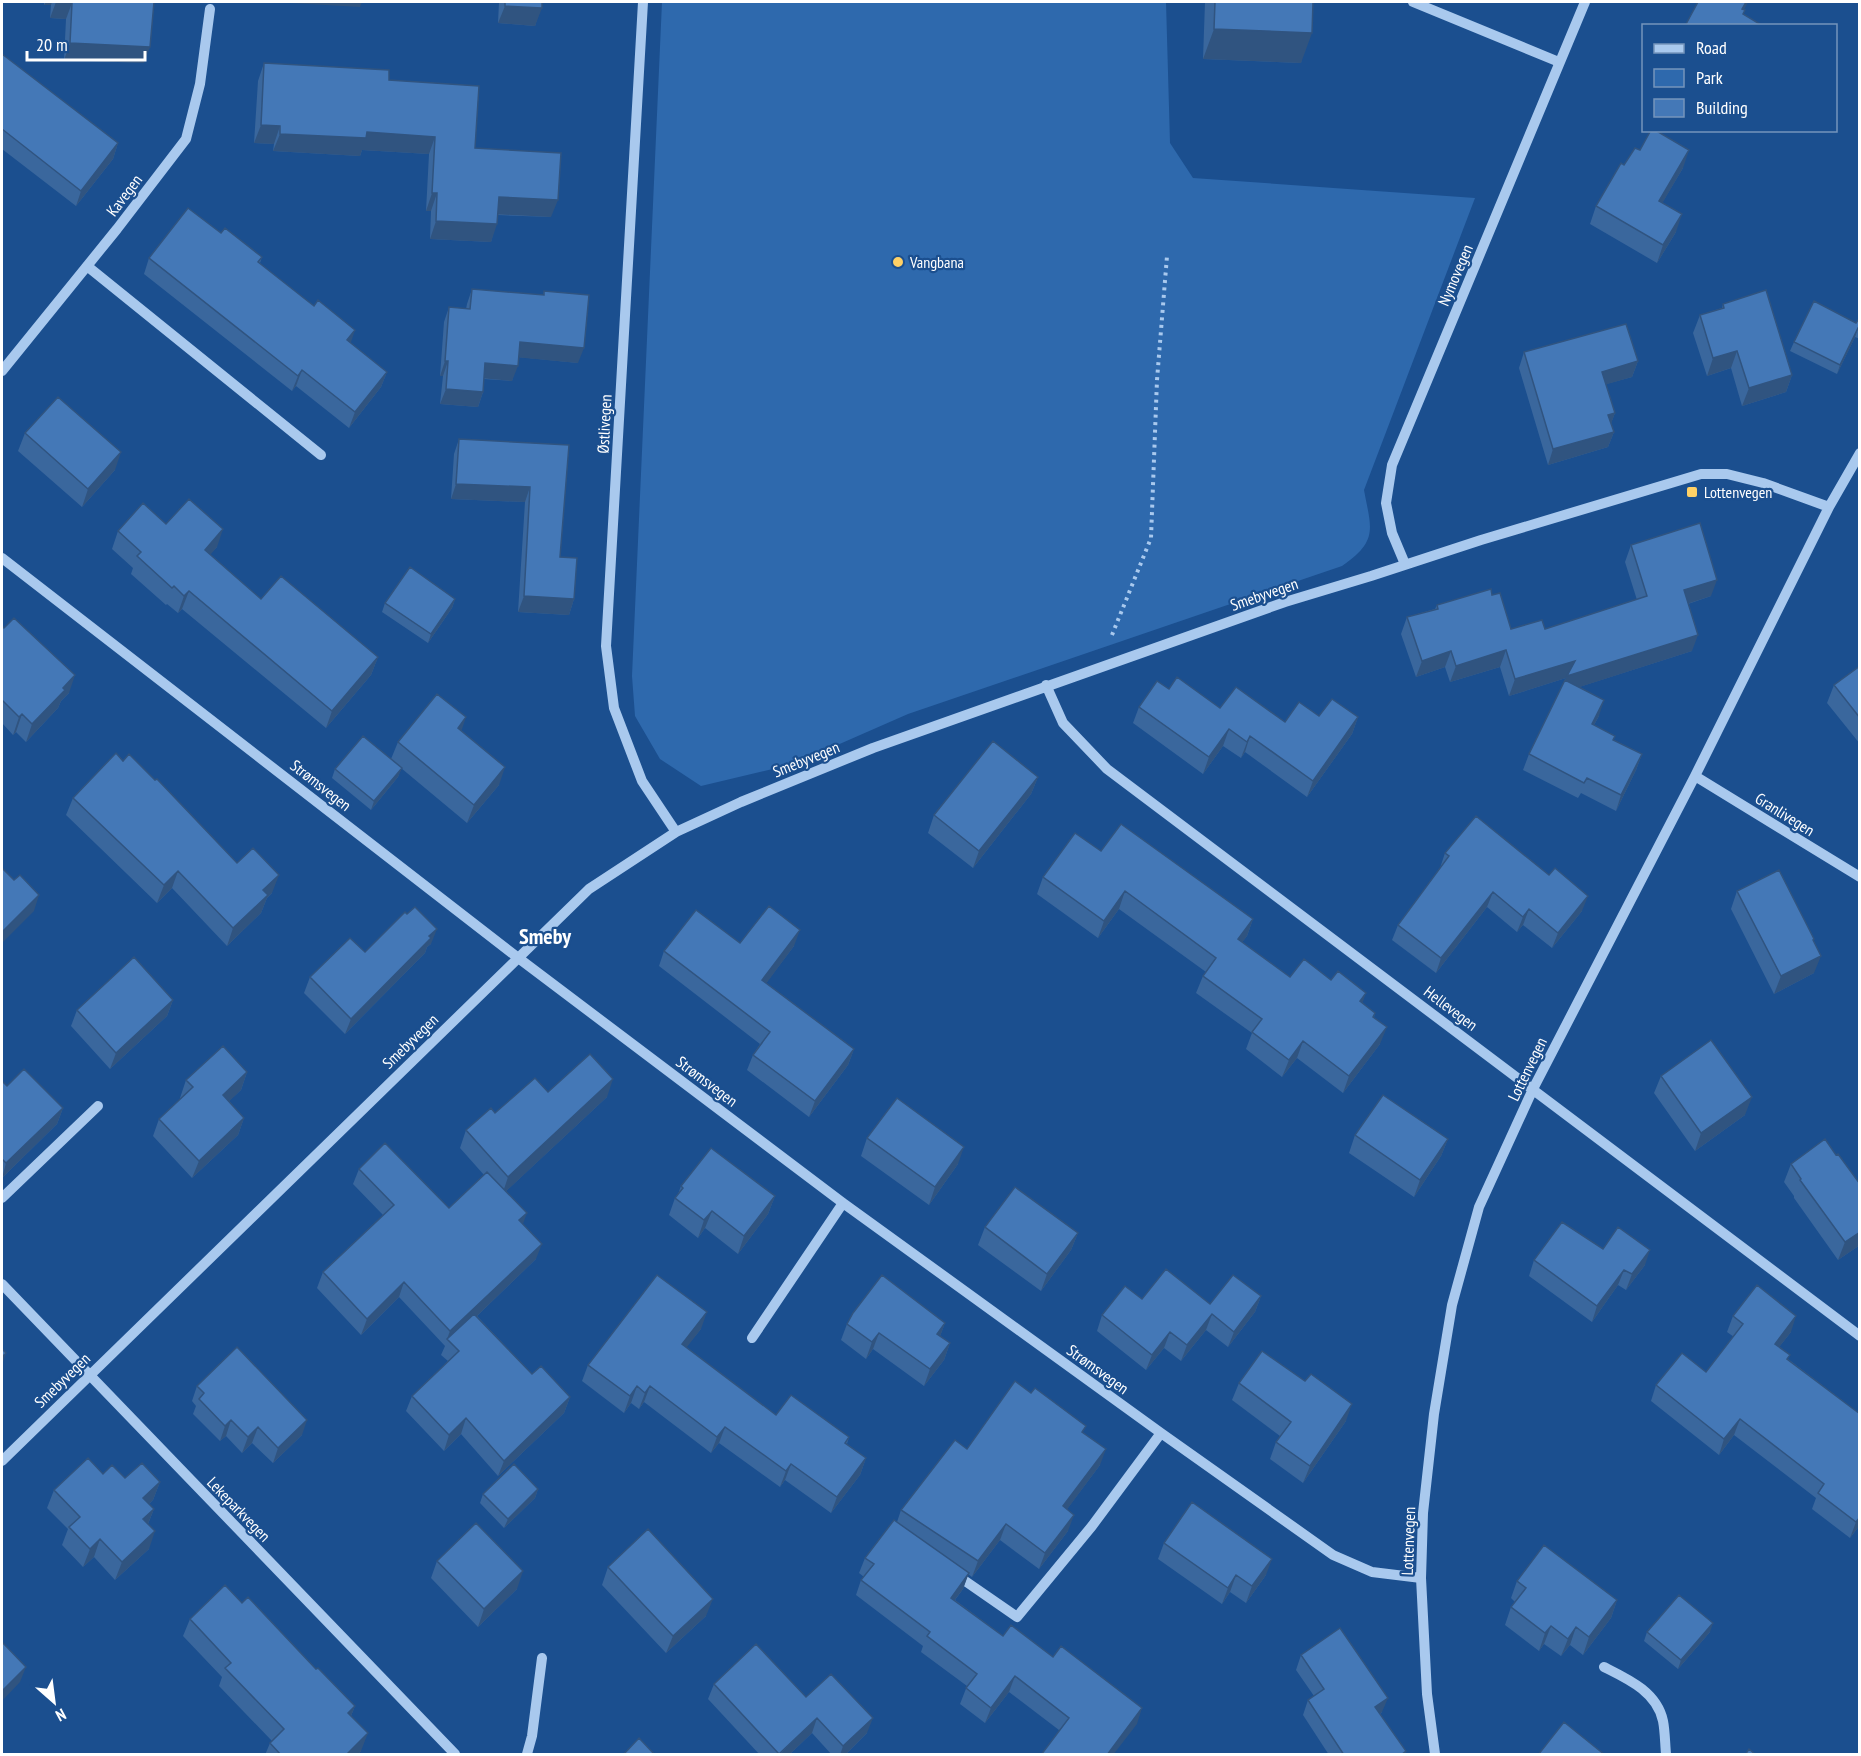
<svg xmlns="http://www.w3.org/2000/svg" width="1861" height="1756" font-family="'PT Sans Narrow',sans-serif">
  <style>
    .green { fill: #2e69ad }
    .lines { fill: none; stroke-linecap: round; stroke-linejoin: round }
    .path { stroke: #a9c9ee; stroke-width: 4; stroke-dasharray: 3 4.5; stroke-linecap: butt }
    .minor { stroke: #a9c9ee; stroke-width: 10 }
    .wall { fill: #3a679d }
    .shaded-wall { fill: #305480 }
    .building { fill: #4478b7; stroke: #305480; stroke-width: 1.5 }
    .poi-dot { fill: #ffd166; stroke: #1b4f8f; stroke-width: 2 }
    .labels { text-anchor: middle; dominant-baseline: central; stroke-width: 4.5; stroke-linejoin: round; paint-order: stroke }
    .street-label { font-size: 16px; fill: #fff; stroke: #1b4f8f }
    .poi-label { font-size: 16px; fill: #fff; stroke: #1b4f8f; text-anchor: start }
    .district-label { font-size: 22px; font-weight: bold; fill: #fff; stroke: #1b4f8f }
  </style>
  <rect width="100%" height="100%" fill="#1b4f8f"/>
  <!-- green -->
  <path class="green" d="M662,2H1166L1170,143L1193,178L1475,198L1364,490C1371,528 1379,541 1342,566L908,714L794,764L701,786L660,759L635,716L632,676Z"/>
  <g class="lines">
    <!-- path -->
    <path class="path" d="M1112,635L1151,538L1157,380L1167,256"/>
    <!-- minor -->
    <path class="minor" d="M643,2L606,646L614,708L642,781L676,832
      M1413,2L1559,62
      M87,266L321,455
      M2,371L117,229L186,139L200,84L210,9
      M2,558L517,957L843,1203L1161,1433L1333,1555L1372,1572L1421,1578
      M1405,564L1392,533L1386,503L1392,465L1585,2
      M1046,685L1063,723L1107,769L1860,1336
      M1695,776L1860,877
      M2,1198L98,1106
      M2,1284L455,1754
      M752,1338L843,1203
      M2,1461L589,889L676,832L741,802L873,748L1285,602L1371,576L1481,540L1701,474H1727L1763,483L1829,507
      M955,1574L1017,1617L1092,1526L1161,1433
      M1604,1667C1628,1679 1657,1692 1663,1721C1665,1731 1665,1743 1666,1754
      M527,1754L532,1736L542,1658
      M1435,1754L1427,1694L1421,1578L1423,1513L1434,1414L1452,1305L1479,1207L1533,1089L1695,776L1829,507L1860,453"/>
  </g>
  <!-- wall -->
  <path class="wall" d="M44,2H154L144,63L64,60L66,19L50,18L51,5H44Z
    M499,2H542L535,26L498,23Z
    M1205,2H1313L1301,63L1203,59Z
    M2,54L118,143L113,159L76,206L2,149Z
    M264,63L389,80L475,148L551,217L498,215L491,242L430,239L431,211H426L429,154L362,150L360,156L273,151L274,144L254,143L258,81Z
    M1640,150L1683,168L1662,203L1676,232L1657,263L1590,224L1596,206L1624,165Z
    M221,233L262,257L260,263L351,343L387,372L381,387L349,428L296,386L292,391L144,274L149,258Z
    M472,289L543,295L544,291L578,363L518,357L512,381L484,379L483,392L478,407L440,404L443,376H440L444,322L449,307L466,309L467,304Z
    M1723,304L1792,375L1786,392L1742,406L1731,368L1707,376L1693,333L1700,315L1722,308Z
    M1860,317V339L1855,337L1837,374L1790,351L1794,342L1856,323Z
    M1524,352L1638,361L1632,377L1606,384L1615,413L1611,423L1614,432L1608,447L1548,465L1519,368Z
    M25,433L115,470L82,507L18,451Z
    M459,439L569,445L560,557L574,599L569,615L518,612L525,502L451,499L454,454Z
    M166,524L217,547L210,554L261,599L378,657L371,675L326,728L182,609L178,613L167,604L166,605L131,574L133,568L112,549L118,531Z
    M1631,545L1711,596L1688,604L1692,651L1579,687L1599,716L1594,725L1614,740L1642,754L1636,770L1616,811L1581,793L1578,798L1523,770L1529,754L1566,678L1509,696L1500,667L1450,682L1445,667L1416,677L1401,634L1407,617L1435,609L1437,605L1492,595L1511,629H1545L1637,600L1625,562Z
    M455,599L452,608L428,643L382,612L385,603Z
    M2,626L69,693L61,701L58,708L26,742L16,732L13,735L2,723Z
    M1860,666V744L1827,703L1834,685Z
    M1169,689L1220,708L1285,722L1319,716L1358,717L1352,734L1307,797L1245,752L1241,758L1223,746L1203,774L1133,723L1139,707Z
    M461,731L499,785L467,823L401,768L398,777L371,810L332,778L335,769L391,759L398,742Z
    M123,761L237,863L272,893L267,898L261,913L227,946L172,888L157,903L66,815L73,798Z
    M1038,777L1031,794L973,868L928,833L934,815Z
    M1101,851L1253,919L1247,936L1242,942L1290,977L1363,1004L1375,1013L1374,1017L1380,1044L1343,1093L1297,1058L1282,1077L1246,1049L1252,1033L1196,993L1203,976L1206,972L1119,909L1098,938L1037,894L1043,877Z
    M1445,853L1582,911L1552,948L1523,925L1517,932L1487,907L1436,973L1392,940L1398,925L1440,868Z
    M1737,891L1814,939L1813,941L1814,973L1774,994L1731,909Z
    M740,943L794,946L766,983L854,1049L848,1065L809,1117L747,1070L753,1055L760,1044L659,966L664,951Z
    M431,944L427,947L425,953L345,1034L304,993L310,977L365,952Z
    M173,1000L167,1016L110,1069L71,1026L77,1010Z
    M247,1072L241,1090L229,1101L244,1118L238,1135L192,1178L153,1136L159,1119L181,1099L180,1098L186,1080Z
    M1661,1076L1745,1115L1695,1151L1654,1093Z
    M2,1081L7,1086L63,1108L57,1124L2,1178Z
    M548,1092L607,1097L506,1191L523,1224L536,1259L477,1316L532,1374L570,1397L564,1413L498,1476L461,1434L444,1451L406,1411L412,1396L448,1361L441,1355L445,1346L399,1297L361,1335L317,1288L323,1272L383,1215L353,1184L359,1169L449,1208L484,1175L460,1148L466,1130L495,1113Z
    M1355,1135L1448,1139L1441,1156L1414,1197L1349,1153Z
    M867,1138L958,1164L929,1205L861,1156Z
    M1791,1164L1860,1184V1245L1838,1260L1794,1198V1196L1784,1182Z
    M681,1186L775,1196L768,1214L738,1254L705,1228L698,1238L669,1215L675,1198L678,1194Z
    M985,1227L1078,1233L1071,1250L1041,1291L978,1245Z
    M1603,1249L1645,1265L1626,1290L1618,1285L1592,1322L1529,1276L1534,1260Z
    M1261,1296L1255,1312L1228,1347L1206,1330L1181,1361L1164,1348L1146,1370L1097,1331L1102,1315L1142,1299L1210,1304Z
    M1733,1316L1791,1332L1779,1347L1788,1359L1860,1414V1525L1850,1538L1812,1509L1816,1498L1734,1435L1719,1455L1651,1401L1656,1385L1706,1372L1734,1337L1727,1332Z
    M945,1323L940,1336L950,1343L944,1360L924,1386L873,1349L866,1359L841,1340L847,1324Z
    M701,1329L686,1347L776,1415L849,1437L847,1444L866,1458L860,1475L831,1513L785,1480L780,1487L719,1443L711,1453L644,1402L639,1409L631,1403L624,1413L582,1381L588,1365Z
    M1239,1383L1346,1421L1303,1483L1270,1459L1276,1442L1280,1436L1232,1400Z
    M197,1386L302,1435L273,1463L252,1443L242,1453L226,1436L220,1441L193,1414L196,1406L192,1401Z
    M1084,1433L1100,1465L1067,1509L1068,1531L1039,1569L1000,1540L972,1577L968,1574L963,1589L955,1600L1003,1636L1137,1724L1059,1730L1009,1692L985,1723L960,1704L967,1686L921,1652L923,1646L856,1595L861,1580L864,1577L859,1573L865,1558L897,1522L901,1510Z
    M103,1474L125,1478L160,1482L153,1500L149,1504L154,1509L148,1524L149,1549L115,1580L94,1557L83,1567L62,1545L68,1529L47,1508L54,1490Z
    M538,1489L535,1498L504,1528L480,1503L483,1494Z
    M1164,1543L1266,1575L1246,1603L1230,1592L1222,1604L1158,1559Z
    M437,1561L517,1589L478,1627L431,1578Z
    M608,1567L706,1616L666,1653L602,1585Z
    M1517,1581L1617,1600L1611,1618L1583,1655L1570,1645L1561,1656L1544,1644L1539,1651L1505,1625L1511,1607L1515,1602L1511,1598Z
    M242,1603L316,1669L355,1706L351,1716L361,1751L358,1755H265L270,1743L272,1741L219,1686L222,1677L183,1636L190,1619Z
    M1647,1632H1710L1678,1669L1644,1641Z
    M1301,1655L1382,1712L1380,1714L1406,1751L1404,1755H1329L1303,1715L1308,1700L1314,1696L1296,1670Z
    M714,1684L806,1697L867,1733L845,1755H832L812,1733L789,1755H760L708,1699Z"/>
  <!-- shaded-wall -->
  <path class="shaded-wall" d="M46,2H52L51,5H44Z
    M56,2L72,3L66,19L50,18Z
    M273,2H381L380,3L362,2L360,7Z
    M1746,2H1748L1746,6L1736,24L1742,9Z
    M505,6L542,8L535,26L498,23Z
    M1214,29L1312,33L1301,63L1203,59Z
    M70,43L150,47L144,63L64,60Z
    M261,125L280,126L274,144L254,143Z
    M367,132L435,137L429,154L362,150L360,156L273,151L280,134Z
    M118,143L113,159L76,206L81,191Z
    M1689,150L1683,168L1653,219L1659,201Z
    M432,193H437L431,211H426Z
    M499,197L558,200L551,217L492,214Z
    M1682,214L1676,232L1657,263L1663,245Z
    M436,221L497,224L491,242L430,239Z
    M1858,328L1855,337L1837,374L1840,365Z
    M355,330L350,345L347,340Z
    M520,342L584,348L578,363L514,357Z
    M1737,351L1731,368L1707,376L1713,358Z
    M445,361H448L443,376H440Z
    M1638,361L1632,377L1597,387L1602,372Z
    M485,363L518,366L512,381L480,378Z
    M302,370L296,386L292,391L298,376Z
    M387,372L381,387L349,428L355,412Z
    M1792,375L1786,392L1742,406L1749,388Z
    M446,389L483,392L478,407L440,404Z
    M1615,413L1609,429L1608,415Z
    M1614,432L1608,447L1548,465L1553,449Z
    M121,452L115,470L82,507L88,489Z
    M456,484L530,487L525,502L451,499Z
    M223,529L217,547L199,568L205,550Z
    M1717,580L1711,596L1678,607L1684,590Z
    M189,591L182,609L178,613L184,596Z
    M524,596L574,599L569,615L518,612Z
    M455,599L452,608L428,643L431,634Z
    M1698,635L1692,651L1561,693L1566,678L1509,696L1515,679L1575,661Z
    M1506,650L1500,667L1450,682L1456,666Z
    M1451,651L1445,667L1416,677L1422,661Z
    M378,657L371,675L326,728L332,711Z
    M75,675L69,693L61,701L58,708L26,742L32,724L63,688Z
    M1604,700L1599,716L1586,739L1592,724Z
    M22,714L16,732L13,735L19,717Z
    M466,717L460,735L458,728Z
    M1358,717L1352,734L1307,797L1313,781Z
    M1229,729L1223,746L1203,774L1209,757Z
    M1250,736L1245,752L1241,758L1247,742Z
    M1642,754L1636,770L1616,811L1621,795Z
    M505,767L499,785L467,823L474,805Z
    M402,768L398,777L371,810L374,801Z
    M1038,777L1031,794L973,868L979,851Z
    M178,871L172,888L157,903L164,885Z
    M279,875L272,893L267,898L261,913L227,946L233,928L263,890Z
    M1125,891L1119,909L1098,938L1104,921Z
    M1493,892L1487,907L1436,973L1441,958Z
    M39,895L34,911L2,943V932Z
    M1588,896L1582,911L1552,948L1558,933Z
    M1529,909L1523,925L1517,932L1523,917Z
    M1253,919L1247,936L1232,956L1238,939Z
    M437,929L431,944L427,947L425,953L345,1034L351,1019Z
    M800,930L794,946L757,996L762,980Z
    M1821,956L1814,973L1774,994L1781,976Z
    M1366,993L1360,1010V1001Z
    M173,1000L167,1016L110,1069L116,1053Z
    M1387,1027L1380,1044L1343,1093L1349,1076Z
    M1303,1041L1297,1058L1282,1077L1289,1060Z
    M854,1049L848,1065L809,1117L815,1101Z
    M247,1072L241,1090L217,1113L223,1095Z
    M613,1079L607,1097L502,1195L508,1177Z
    M1752,1097L1745,1115L1695,1151L1701,1133Z
    M63,1108L57,1124L2,1178L6,1163Z
    M244,1118L238,1135L192,1178L199,1161Z
    M1448,1139L1441,1156L1414,1197L1420,1180Z
    M964,1147L958,1164L929,1205L935,1187Z
    M775,1196L768,1214L738,1254L744,1236Z
    M712,1211L705,1228L698,1238L704,1220Z
    M527,1213L521,1229L519,1220Z
    M1860,1232V1245L1838,1260L1845,1242Z
    M1078,1233L1071,1250L1041,1291L1047,1274Z
    M542,1244L536,1259L450,1342L447,1339L450,1331Z
    M1650,1250L1645,1265L1626,1290L1632,1274Z
    M1624,1270L1618,1285L1592,1322L1597,1306Z
    M404,1282L399,1297L361,1335L367,1319Z
    M1261,1296L1255,1312L1228,1347L1234,1332Z
    M707,1312L701,1329L676,1361L682,1344Z
    M1212,1314L1206,1330L1181,1361L1187,1345Z
    M1796,1316L1791,1332L1769,1360L1775,1344Z
    M945,1323L939,1339L937,1334Z
    M1170,1332L1164,1348L1146,1370L1152,1355Z
    M879,1333L873,1349L866,1359L872,1342Z
    M950,1343L944,1360L924,1386L930,1369Z
    M6,1353L2,1365V1357Z
    M637,1386L631,1403L624,1413L630,1396Z
    M650,1386L644,1402L639,1409L645,1393Z
    M570,1397L564,1413L498,1476L504,1461Z
    M1352,1404L1346,1421L1303,1483L1310,1466Z
    M466,1418L461,1434L444,1451L449,1435Z
    M1740,1419L1734,1435L1719,1455L1724,1439Z
    M231,1420L226,1436L220,1441L225,1426Z
    M307,1420L302,1435L273,1463L278,1448Z
    M258,1427L252,1443L242,1453L248,1437Z
    M725,1427L719,1443L711,1453L717,1437Z
    M1106,1449L1100,1465L1057,1523L1063,1506Z
    M866,1458L860,1475L831,1513L837,1497Z
    M791,1464L785,1480L780,1487L786,1471Z
    M160,1482L153,1500L137,1515L143,1498Z
    M538,1489L535,1498L504,1528L508,1519Z
    M154,1509L147,1526L143,1519Z
    M1074,1515L1068,1531L1039,1569L1045,1553Z
    M1860,1517V1525L1850,1538L1856,1522Z
    M1006,1524L1000,1540L972,1577L978,1561Z
    M155,1531L149,1549L115,1580L122,1562Z
    M100,1539L94,1557L83,1567L90,1549Z
    M1272,1559L1266,1575L1246,1603L1252,1586Z
    M523,1571L517,1589L478,1627L484,1609Z
    M969,1573L963,1589L945,1613L951,1598Z
    M1236,1575L1230,1592L1222,1604L1228,1588Z
    M713,1599L706,1616L666,1653L673,1636Z
    M1617,1600L1611,1618L1583,1655L1589,1637Z
    M1713,1623L1710,1632L1678,1669L1681,1660Z
    M1551,1626L1544,1644L1539,1651L1545,1633Z
    M1576,1627L1570,1645L1561,1656L1568,1639Z
    M26,1667L20,1682L2,1701V1691Z
    M1015,1676L1009,1692L985,1723L991,1708Z
    M1388,1698L1382,1712L1369,1721L1375,1707Z
    M355,1706L348,1723V1713Z
    M1142,1708L1137,1724L1113,1755H1107Z
    M817,1718L812,1733L789,1755H779Z
    M873,1718L867,1733L845,1755H840L843,1746Z
    M368,1733L361,1751L358,1755H346Z"/>
  <!-- building -->
  <path class="building" d="M56,2H154L150,47L70,43L72,3Z
    M505,2H542V8L505,6Z
    M1215,2H1313L1312,33L1214,29Z
    M1698,2H1746L1742,9L1745,10L1743,14L1763,26H1685Z
    M2,54L118,143L81,191L2,129Z
    M264,63L389,70V80L479,86L475,148L561,153L558,200L499,197L497,224L436,221L437,193H432L435,137L367,132L366,138L280,134V126L261,125Z
    M1651,130H1655L1689,150L1659,201L1682,214L1663,245L1596,206L1621,163L1624,165L1635,148L1640,150Z
    M188,208L221,233L225,228L262,257L258,262L314,306L318,300L355,330L347,340L387,372L355,412L302,370L298,376L149,258Z
    M472,289L544,295V291L589,295L584,348L520,342L518,366L485,363L483,392L446,389L448,361H445L449,307L470,309Z
    M1766,290L1792,375L1749,388L1737,351L1713,358L1700,315L1724,308L1723,304Z
    M1814,301L1856,323L1860,317V329L1858,328L1840,365L1794,342Z
    M1626,324L1638,361L1602,372L1615,413L1608,415L1614,432L1553,449L1524,352Z
    M58,397L121,452L88,489L25,433Z
    M459,439L569,445L560,557L577,558L574,599L524,596L530,487L456,484Z
    M189,499L223,529L205,550L261,599L281,576L378,657L332,711L189,591L184,596L174,586L172,588L137,556L141,552L118,531L143,503L166,524Z
    M1700,523L1717,580L1684,590L1698,635L1567,676L1575,661L1515,679L1506,650L1456,666L1451,651L1422,661L1407,617L1438,609L1437,605L1491,589L1492,595L1500,593L1511,629L1542,620L1545,629L1647,596L1631,545Z
    M410,567L455,599L431,634L385,603Z
    M14,618L75,675L63,688L65,690L32,724L22,714L19,717L2,700V626L4,628Z
    M1860,666V718L1834,685Z
    M1177,677L1220,708L1236,687L1285,722L1299,702L1319,716L1332,699L1358,717L1313,781L1250,736L1247,742L1229,729L1209,757L1139,707L1157,681L1169,689Z
    M1565,680L1604,700L1592,724L1615,736L1613,740L1642,754L1621,795L1587,778L1584,783L1529,754Z
    M437,694L466,717L458,728L505,767L474,805L398,742Z
    M363,736L402,768L374,801L335,769Z
    M993,741L1038,777L979,851L934,815Z
    M116,753L123,761L129,754L155,780L157,779L237,863L253,848L279,875L263,890L268,895L233,928L178,871L164,885L73,798Z
    M1476,816L1549,875L1555,868L1588,896L1558,933L1529,909L1523,917L1493,892L1441,958L1398,925L1449,856L1445,853Z
    M1121,824L1253,919L1238,939L1290,977L1304,959L1331,980L1338,971L1366,993L1360,1001L1375,1013L1373,1017L1387,1027L1349,1076L1303,1041L1289,1060L1252,1032L1262,1019L1203,976L1216,958L1125,891L1104,921L1043,877L1075,833L1101,851Z
    M2,868L14,880L20,875L39,895L2,932Z
    M1779,870L1814,939L1813,940L1821,956L1781,976L1737,891Z
    M769,906L800,930L762,980L854,1049L815,1101L753,1055L770,1032L664,951L696,910L740,943Z
    M415,907L437,929L429,936L431,938L351,1019L310,977L350,938L365,952L405,912L407,914Z
    M134,957L173,1000L116,1053L77,1010Z
    M1711,1040L1752,1097L1701,1133L1661,1076Z
    M223,1046L247,1072L223,1095L244,1118L199,1161L159,1119L193,1087L186,1080Z
    M590,1054L613,1079L508,1177L466,1130L491,1108L495,1113L535,1078L548,1092Z
    M24,1069L63,1108L6,1163L2,1159V1081L7,1086Z
    M1383,1095L1448,1139L1420,1180L1355,1135Z
    M897,1098L964,1147L935,1187L867,1138Z
    M1825,1139L1836,1155L1838,1154L1860,1184V1232L1845,1242L1800,1180L1801,1179L1791,1164Z
    M385,1143L449,1208L487,1172L527,1213L519,1220L542,1244L450,1331L404,1282L367,1319L323,1272L394,1205L359,1169Z
    M711,1148L775,1196L744,1236L712,1211L704,1220L675,1198L683,1188L681,1186Z
    M1015,1187L1078,1233L1047,1274L985,1227Z
    M1562,1222L1603,1249L1618,1227L1650,1250L1632,1274L1624,1270L1597,1306L1534,1260Z
    M1166,1269L1210,1304L1233,1275L1261,1296L1234,1332L1212,1314L1187,1345L1170,1332L1152,1355L1102,1315L1125,1286L1142,1299Z
    M657,1275L707,1312L682,1344L776,1415L791,1395L849,1437L845,1443L866,1458L837,1497L791,1464L786,1471L725,1427L717,1437L650,1386L645,1393L637,1386L630,1396L588,1365Z
    M882,1275L945,1323L937,1334L950,1343L930,1369L879,1333L872,1342L847,1324L853,1313Z
    M1757,1285L1796,1316L1775,1344L1790,1355L1787,1359L1860,1414V1517L1856,1522L1818,1493L1824,1484L1740,1419L1724,1439L1656,1385L1682,1353L1706,1372L1743,1324L1733,1316Z
    M474,1314L532,1374L541,1366L570,1397L504,1461L466,1418L449,1435L412,1396L459,1351L447,1339Z
    M237,1347L307,1420L278,1448L258,1427L248,1437L231,1420L225,1426L199,1399L204,1393L197,1386Z
    M2,1349L6,1353L2,1357Z
    M1262,1351L1305,1381L1311,1374L1352,1404L1310,1466L1276,1442L1291,1422L1239,1383Z
    M1015,1381L1031,1393L1035,1388L1086,1426L1082,1432L1106,1449L1063,1506L1074,1515L1045,1553L1006,1524L978,1561L901,1510L955,1440L967,1449Z
    M88,1458L103,1474L112,1465L125,1478L142,1463L160,1482L143,1498L154,1509L143,1519L155,1531L122,1562L100,1539L90,1549L69,1527L80,1517L54,1490Z
    M514,1464L538,1489L508,1519L483,1494Z
    M1192,1502L1272,1559L1252,1586L1236,1575L1228,1588L1164,1543Z
    M894,1520L969,1573L951,1598L1003,1636L1011,1625L1053,1657L1061,1646L1142,1708L1107,1755H1041L1069,1718L1015,1676L991,1708L966,1688L977,1674L927,1636L930,1632L861,1580L874,1564L865,1558Z
    M476,1523L523,1571L484,1609L437,1561Z
    M648,1529L713,1599L673,1636L608,1567Z
    M1544,1545L1617,1600L1589,1637L1576,1627L1568,1639L1551,1626L1545,1633L1511,1607L1526,1588L1517,1581Z
    M225,1585L242,1603L248,1597L316,1669L318,1668L355,1706L348,1713L368,1733L346,1755H281L270,1743L284,1729L225,1668L231,1663L190,1619Z
    M1679,1595L1713,1623L1681,1660L1647,1632Z
    M1340,1628L1388,1698L1375,1707L1406,1751L1401,1755H1344L1308,1700L1324,1689L1301,1655Z
    M2,1642L26,1667L2,1691Z
    M756,1644L806,1697L831,1674L873,1718L843,1746L817,1718L779,1754L714,1684Z
    M1564,1722L1605,1755H1538Z
    M639,1738L655,1755H623Z
    M1749,1749L1756,1755H1745Z"/>
  <!-- markers -->
  <g class="poi-dot">
    <circle cx="898" cy="262" r="6"/>
    <rect x="1686" y="486" width="12" height="12" rx="3"/>
  </g>
  <g class="labels">
    <!-- street labels -->
    <g class="street-label">
      <text transform="translate(124 195) rotate(-53)">Kavegen</text>
      <text transform="translate(1455 275) rotate(-67)">Nymovegen</text>
      <text transform="translate(604 424) rotate(-87)">Østlivegen</text>
      <text transform="translate(1264 594) rotate(-19)">Smebyvegen</text>
      <text transform="translate(806 759) rotate(-22)">Smebyvegen</text>
      <text transform="translate(321 785) rotate(38)">Strømsvegen</text>
      <text transform="translate(1785 814) rotate(32)">Granlivegen</text>
      <text transform="translate(1451 1008) rotate(37)">Hellevegen</text>
      <text transform="translate(410 1041) rotate(-44)">Smebyvegen</text>
      <text transform="translate(1527 1069) rotate(-64)">Lottenvegen</text>
      <text transform="translate(707 1081) rotate(37)">Strømsvegen</text>
      <text transform="translate(1098 1369) rotate(36)">Strømsvegen</text>
      <text transform="translate(62 1380) rotate(-44)">Smebyvegen</text>
      <text transform="translate(239 1509) rotate(46)">Lekeparkvegen</text>
      <text transform="translate(1408 1541) rotate(-88)">Lottenvegen</text>
    </g>
    <!-- poi labels -->
    <g class="poi-label">
      <text x="910" y="262">Vangbana</text>
      <text x="1704" y="492">Lottenvegen</text>
    </g>
    <!-- district labels -->
    <g class="district-label">
      <text x="545" y="936">Smeby</text>
    </g>
  </g>
  <!-- border -->
  <rect width="1861" height="1756" fill="none" stroke="#ffffff" stroke-width="6"/>
  <!-- legend -->
  <rect x="1642" y="24" width="195" height="108" fill="#1b4f8f" stroke="#7695bc" stroke-width="1.5"/>
  <rect x="1654" y="44" width="30" height="9" fill="#a9c9ee" stroke="#7695bc" stroke-width="1.5"/>
  <text x="1696" y="54" font-size="18" fill="#ffffff">Road</text>
  <rect x="1654" y="69" width="30" height="18" fill="#2e69ad" stroke="#7695bc" stroke-width="1.5"/>
  <text x="1696" y="84" font-size="18" fill="#ffffff">Park</text>
  <rect x="1654" y="99" width="30" height="18" fill="#4478b7" stroke="#7695bc" stroke-width="1.5"/>
  <text x="1696" y="114" font-size="18" fill="#ffffff">Building</text>
  <!-- north arrow -->
  <g transform="translate(54 1702) rotate(152)" stroke="#1b4f8f" stroke-width="4.5" paint-order="stroke">
  <path d="M0-4.5L10 22L0 15L-10 22Z" fill="#ffffff"/>
  <text y="-9" font-size="16" font-weight="bold" text-anchor="middle" fill="#ffffff">N</text>
  </g>
  <!-- scale -->
  <path d="M27 51v9h118v-9" fill="none" stroke="#ffffff" stroke-width="3"/>
  <text x="36" y="51" font-size="18" fill="#ffffff" stroke="#1b4f8f" stroke-width="4.5" paint-order="stroke">20 m</text>
</svg>
